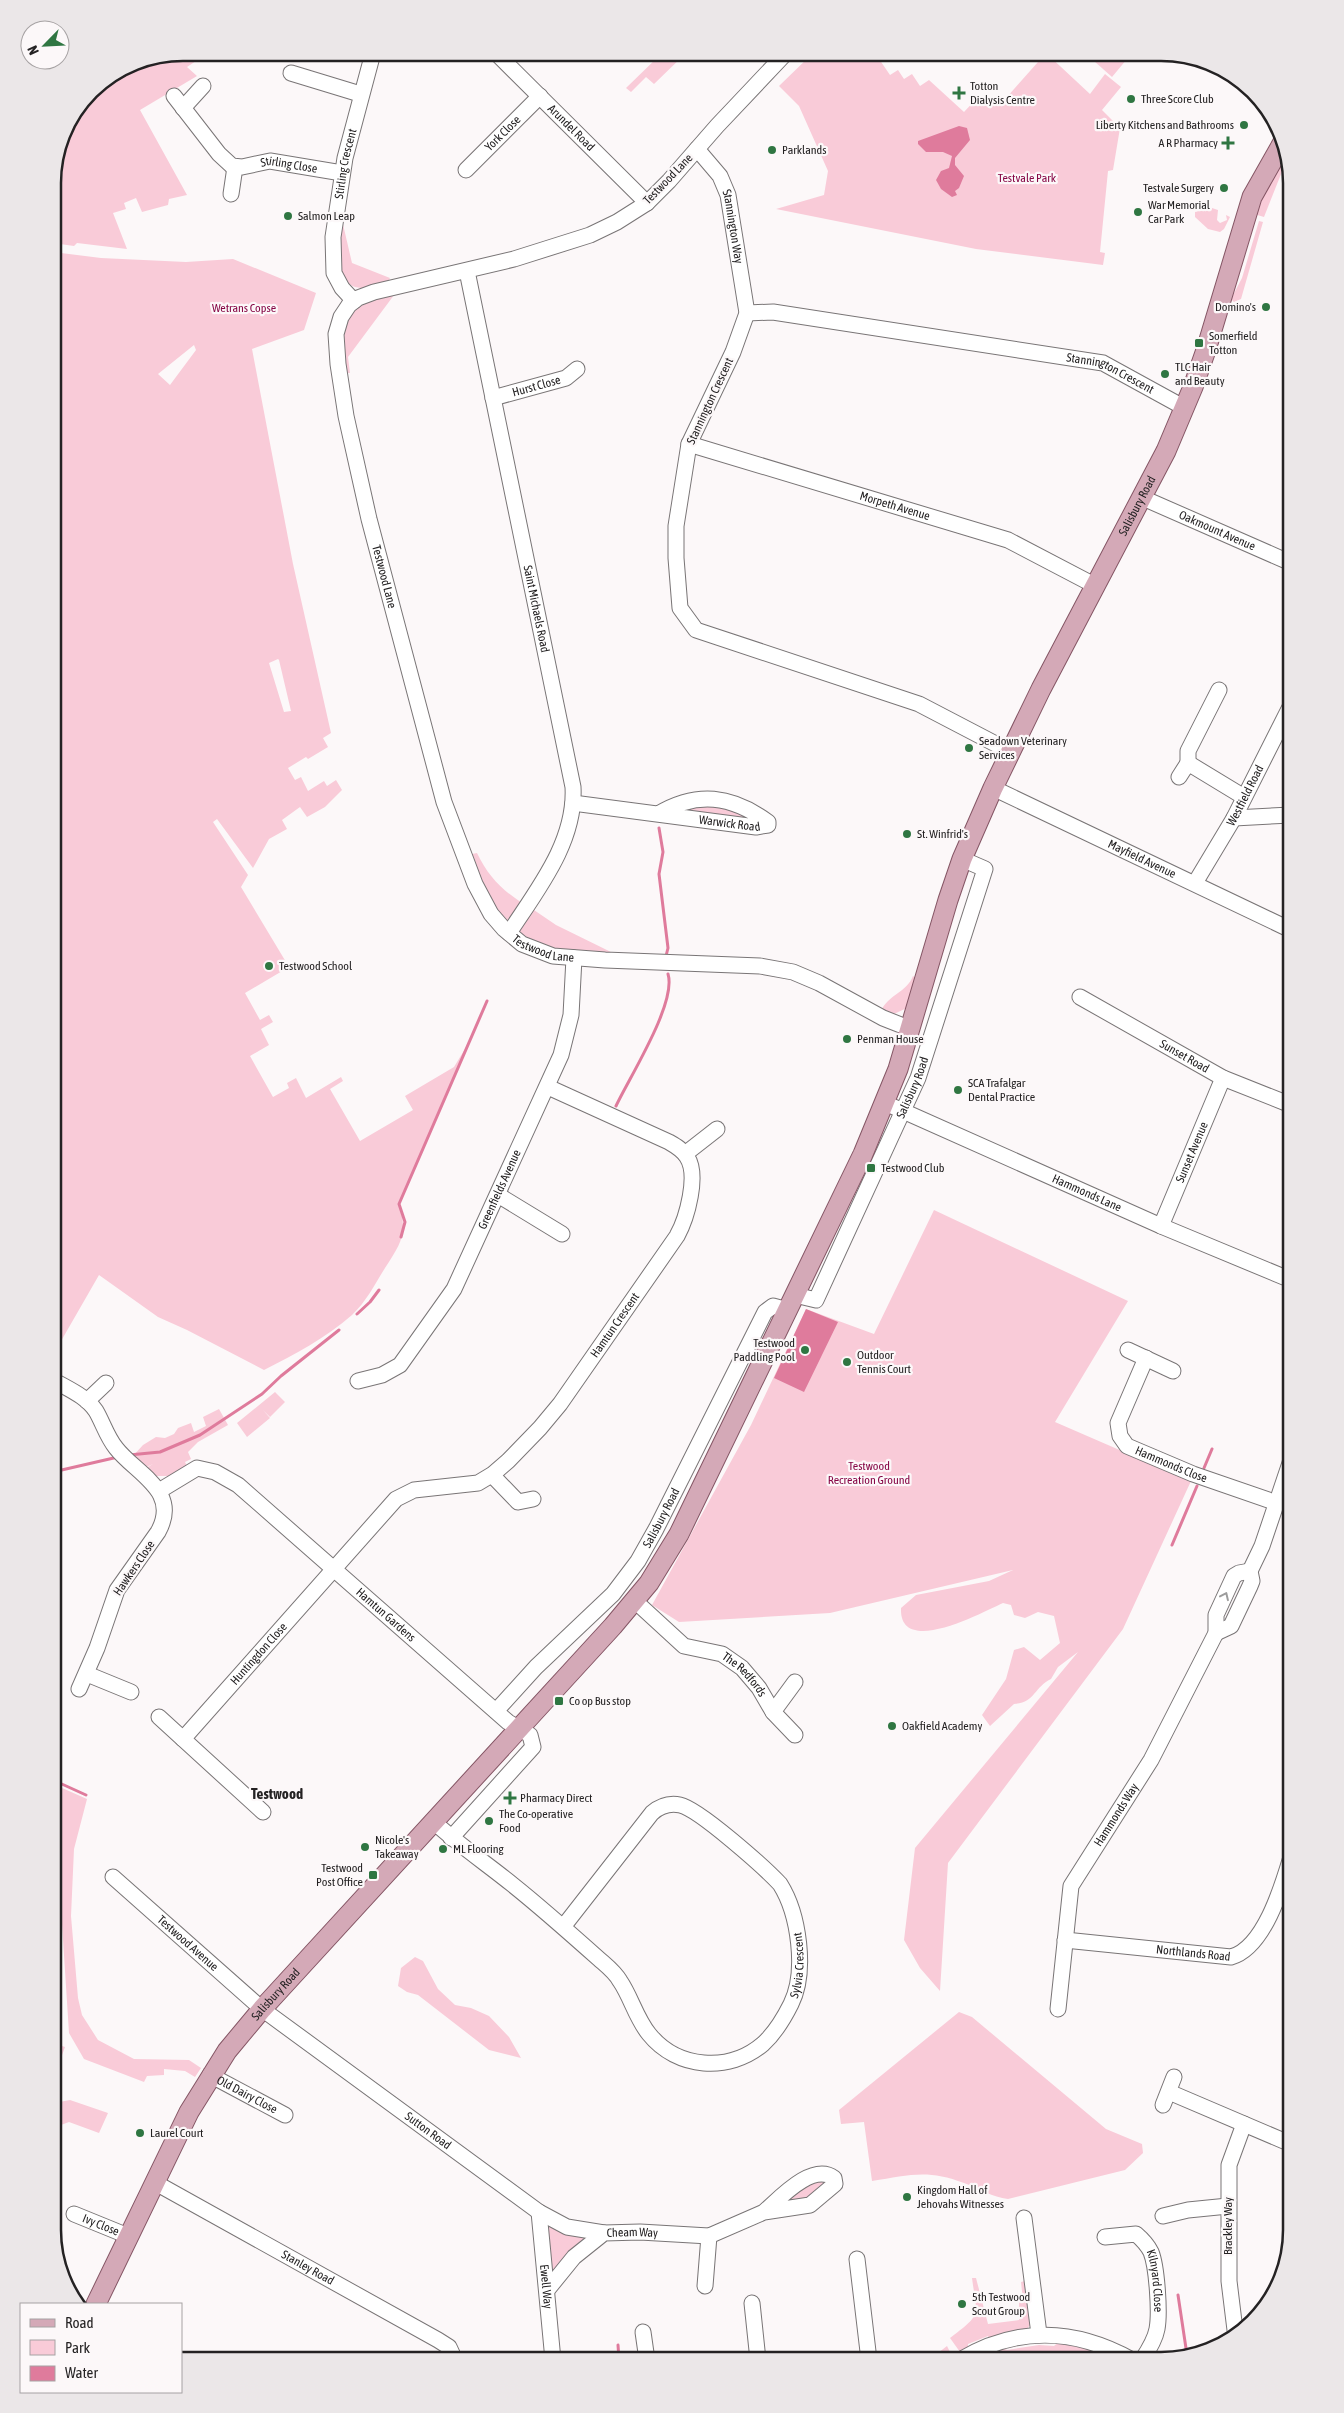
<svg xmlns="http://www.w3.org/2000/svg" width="1344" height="2413" font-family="'Asap Condensed',sans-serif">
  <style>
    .green { fill: #f9cbd8; fill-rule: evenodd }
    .water { fill: #df7b9c }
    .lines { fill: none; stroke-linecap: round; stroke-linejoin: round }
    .stream { stroke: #df7b9c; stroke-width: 3 }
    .minor-casing { stroke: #797576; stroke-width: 17 }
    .major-casing { stroke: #845564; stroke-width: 21 }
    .minor { stroke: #fff; stroke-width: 15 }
    .major { stroke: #d4a9b7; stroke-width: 19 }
    .oneway { stroke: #9c9c9c }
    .poi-dot { fill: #2f7642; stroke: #fcf8f9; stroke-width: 2 }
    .labels { text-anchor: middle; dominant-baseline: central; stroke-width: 4.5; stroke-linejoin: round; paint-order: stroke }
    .poi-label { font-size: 12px; fill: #242223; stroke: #fcf8f9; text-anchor: start }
    .street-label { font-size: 12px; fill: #242223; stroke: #fcf8f9 }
    .park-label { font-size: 12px; fill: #860746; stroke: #fcf8f9 }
    .quarter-label { font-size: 15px; font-weight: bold; fill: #242223; stroke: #fcf8f9 }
    .rim { fill: none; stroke: #242223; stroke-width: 2.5 }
  </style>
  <rect width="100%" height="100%" fill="#fcf8f9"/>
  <!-- green -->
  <path class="green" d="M183,53H208L187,67L197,76L140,110L187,195L169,199L168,205L142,212L136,198L124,203L126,209L113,213L127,249L77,243L74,246L53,243V175L63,133L91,91L134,62Z
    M662,53H686L654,84L646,77L631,92L626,88Z
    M813,53H875L890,75L898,70L904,79L912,74L920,86L929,80L964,112L978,97L999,106L1046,53L1090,94L1105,74L1121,87L1102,110L1120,128L1113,170L1108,171L1100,252L1105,253L1103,265L976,249L776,209L824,195L828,171L799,106L779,86Z
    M1085,53H1132L1112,77Z
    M1285,151L1287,159L1264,217L1254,214Z
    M1212,208L1218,210L1217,220L1220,223L1227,220L1226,215L1230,217L1224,229L1220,232L1208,229L1195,217V212Z
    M342,220L352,263L390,278L388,282C380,284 370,288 361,288C331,286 340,240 342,220Z
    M1259,221L1263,222L1241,299L1234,302L1231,299L1242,278Z
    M53,252L101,258L186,262L233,259L316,293L304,330L252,349L293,564L331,733L323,738L328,747L308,759L306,757L288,768L295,780L301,777L308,791L324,781L327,786L336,780L342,790L325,807L307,817L300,807L282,820L287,829L269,839L253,868L217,819L213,822L248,875L241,887L289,967L245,993L260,1020L269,1015L273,1022L261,1029L269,1045L250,1056L273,1097L289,1088L287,1083L296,1078L306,1098L341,1077L343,1081L330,1089L360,1141L413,1110L405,1096L454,1067L471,1039L399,1204C408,1234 401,1243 385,1268C375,1284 366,1302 352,1315C326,1338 295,1354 264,1370L187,1330L158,1317L99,1275L53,1355ZM194,345L196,350L170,385L158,374ZM278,659L279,660L291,711L284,712L269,663Z
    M397,291L348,357L350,373H345C343,351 337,317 360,304C370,297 385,295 397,291Z
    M728,803L756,821L677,813L675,808Z
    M477,853C488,876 501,889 522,903L507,923L499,916L474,863L472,854Z
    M531,908L556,925L613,953C579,953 543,956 518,931Z
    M913,976L917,979L909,1007L894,1014L881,1011C888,995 907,992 913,976Z
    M934,1210L1128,1301L1055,1422L1191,1481L1123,1629L948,1863L940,1991L920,1968L904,1940L915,1848L1078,1652L1058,1667L1051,1679C1034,1687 1035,1703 1014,1704L990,1726L982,1715L1006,1679L1014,1650L1024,1647L1040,1660L1060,1643L1054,1616L1038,1612L1025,1618L1014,1615L1011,1605L1003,1603C983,1612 899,1658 901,1608L916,1595L989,1581L1013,1570L830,1613L679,1622L652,1605L751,1425L806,1309L874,1334Z
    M275,1392L285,1402L270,1417L263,1410L270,1418L247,1437L237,1423Z
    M219,1409L228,1425L198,1442L188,1452L191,1459L185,1462L187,1466L169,1476H155L146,1468L153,1464L144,1468L132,1457L143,1445L156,1437L165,1438L174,1434L178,1428L191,1423L194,1432L206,1426L203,1417Z
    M53,1784L87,1799L74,1849L71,1916L78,1998L82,2015L98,2040L134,2059L189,2060L201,2068L195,2077L185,2071L164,2069V2075L147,2076L144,2082L84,2059L69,2033Z
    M53,1943L62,2034L53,2035Z
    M415,1957L423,1961L438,1989L455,2005L471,2008L489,2016L509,2037L521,2058L489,2050L418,1995L407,1992L398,1986L401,1968Z
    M959,2012L972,2017L1106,2129L1142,2144L1143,2153L1125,2170L1008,2199C992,2197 980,2189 964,2183C928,2169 909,2175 872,2181L864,2122L841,2124L839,2110Z
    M53,2043L65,2047L53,2080Z
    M53,2098L54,2103L70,2100L108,2113L99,2133L69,2122L53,2128Z
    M830,2180L814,2197L779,2203L803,2184Z
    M548,2226L584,2235L585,2238L553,2271L551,2269Z
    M972,2278H976L988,2324L1019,2320V2302L1023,2301L1021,2282L1025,2281L1031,2324L1025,2331L989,2341L988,2336L968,2344V2349L960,2352L950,2338C983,2313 977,2317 972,2278Z
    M1060,2341L1082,2345L1119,2360H1104L1082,2354L1025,2360H983L985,2354L1002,2347L1007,2350L1039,2345L1054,2346Z
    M947,2346L953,2358L951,2360H929Z"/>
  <!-- water -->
  <path class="water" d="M959,126L967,128L970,140L955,158V165L964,176L959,188L955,191L957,195L952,197L941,189L936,180L941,171L949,168L952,156L943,152H926L918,144V141Z
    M806,1309L838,1322L804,1392L774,1378Z"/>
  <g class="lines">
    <!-- stream -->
    <path class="stream" d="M659,828L663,852L659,874L668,948L666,956
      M616,1106C629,1078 677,1003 668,974
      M401,1237L405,1222L399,1204L487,1001
      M357,1314L370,1302L379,1290
      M129,1455L160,1452L200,1435L262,1394L281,1376L339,1330
      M1204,1468L1212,1449
      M53,1472L118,1457
      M1172,1545L1197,1486
      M53,1780L86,1795
      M1178,2295L1187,2355
      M618,2345L619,2360"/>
    <defs>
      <g id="minor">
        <path id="s1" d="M496,53L647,203"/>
        <path id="s2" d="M786,53L717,126L669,181L647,203L617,222L590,235L514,259L374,292L358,298L349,305L341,317L336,334L338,364L346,416L369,519L444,802L475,884L491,914L504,929L522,944L553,956L605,960L760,966L793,972L819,983L883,1018L911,1029"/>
        <path d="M291,73L360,94"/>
        <path id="s3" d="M174,96L219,154L232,166L242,167L270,161L342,173"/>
        <path d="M183,108L203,86"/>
        <path id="s4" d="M697,149L720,176L728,195L747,313L733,352L689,444L676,526V558L680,608L696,630L919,704L1011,752"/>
        <path id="s5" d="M466,170L540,96"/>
        <path d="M231,194L235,167"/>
        <path id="s6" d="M467,271L573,787C576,842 537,890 509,933"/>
        <path id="s7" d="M354,301L342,288L334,273L333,237L345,158L373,53"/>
        <path id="s8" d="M747,313L773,312L1103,363L1185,408"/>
        <path id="s9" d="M493,398L566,378L577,369"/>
        <path id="s10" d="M689,444L1008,540L1094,585"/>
        <path id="s11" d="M1143,498L1291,563"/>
        <path d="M1188,763V751L1219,690"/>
        <path d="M1179,777L1188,763L1244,797"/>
        <path id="s12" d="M993,788L1291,930"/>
        <path id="s13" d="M573,803L756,827L768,825V822C731,795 697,791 658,814"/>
        <path d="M1234,818L1291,815"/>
        <path id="s14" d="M1195,883L1234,818L1291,705"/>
        <path id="s15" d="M1080,997L1223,1078L1291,1105"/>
        <path id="s16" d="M885,1103L1161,1226L1291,1280"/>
        <path d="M685,1154L717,1129"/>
        <path d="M498,1195L562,1234"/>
        <path id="s17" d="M1161,1226L1223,1078"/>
        <path id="s18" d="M795,1295L816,1300L918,1078L985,869L962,859"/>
        <path d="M1128,1350L1173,1371"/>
        <path id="s19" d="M1146,1358L1118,1423L1120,1436L1127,1446L1193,1474L1277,1503"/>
        <path d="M53,1380C68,1389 86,1396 96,1411C103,1423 107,1437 116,1448C136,1474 181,1491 158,1532L117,1590L97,1648L79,1689"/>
        <path id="s20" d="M358,1381L382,1375L400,1365L454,1289L561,1055L571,1015L574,958"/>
        <path d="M87,1401L106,1383"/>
        <path d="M492,1475L518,1502L533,1499"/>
        <path id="s21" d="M159,1491L197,1468L215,1472L238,1485L508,1722L530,1735L533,1747L451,1838"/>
        <path id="s22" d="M635,1601L684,1646L722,1654L742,1668L759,1688L773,1712L795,1735"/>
        <path d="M1216,1633L1231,1626L1250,1586L1252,1581L1250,1571L1262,1546L1291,1460"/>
        <path d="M87,1674L131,1692"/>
        <path id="s23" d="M496,1711L536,1667L613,1594L638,1561L656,1529L765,1312L773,1306L788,1310"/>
        <path d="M773,1712L795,1682"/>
        <path d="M159,1717L263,1812"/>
        <path id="s24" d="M183,1739L396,1499L414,1490L478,1483L493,1474L508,1461L540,1428L560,1404L677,1236C687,1218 699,1175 687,1157C683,1150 676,1146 669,1142L548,1087"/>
        <path id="s25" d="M434,1822C459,1845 487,1864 513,1885C543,1909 571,1934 599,1959C607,1966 615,1972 620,1981C631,1997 636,2018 649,2034C677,2069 729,2073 763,2044C775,2033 784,2018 791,2004C807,1972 799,1914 780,1884C765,1868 699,1809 680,1805C670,1803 660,1806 652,1813L563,1927"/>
        <path id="s26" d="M113,1877L262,2009L539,2212L567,2227L604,2233"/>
        <path id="s27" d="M1065,1940L1231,1957C1264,1948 1282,1887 1291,1857"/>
        <path id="s28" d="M1058,2009L1071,1886L1151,1760L1216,1633V1615L1234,1576L1239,1573L1250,1571"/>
        <path id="s29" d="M210,2075L285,2115"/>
        <path d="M1169,2092L1291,2144"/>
        <path d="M1163,2105L1174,2077"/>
        <path id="s30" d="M154,2182L438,2340L449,2347L455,2360"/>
        <path id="s31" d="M539,2212L553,2360"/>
        <path id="s32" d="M74,2214L128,2236"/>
        <path d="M1163,2216L1188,2210L1228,2206"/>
        <path d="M1024,2218L1039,2334"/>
        <path id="s33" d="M1105,2237L1136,2234C1143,2240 1147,2244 1151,2252C1157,2267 1160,2313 1157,2329C1155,2340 1148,2351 1142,2360"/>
        <path d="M857,2259L869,2360"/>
        <path d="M705,2286L709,2236"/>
        <path id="s34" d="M548,2289L574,2257L604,2233L640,2232L709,2236L764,2212L810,2205L835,2184L834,2178C812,2162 779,2199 764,2212"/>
        <path d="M752,2303L758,2360"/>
        <path d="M1235,2330L1229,2281V2165L1244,2124"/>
        <path d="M643,2332L647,2360"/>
        <path d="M960,2360C1016,2326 1075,2328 1132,2360"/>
      </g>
      <g id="major">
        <path id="s35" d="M96,2304L189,2112L227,2051L262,2009L613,1626L649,1583L679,1534L863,1154L898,1069L948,900L962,859L993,788L1041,689L1166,451L1193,387L1206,350L1252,197L1283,142"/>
      </g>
    </defs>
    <!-- minor casing -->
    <use href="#minor" class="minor-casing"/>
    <!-- major casing -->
    <use href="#major" class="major-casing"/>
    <!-- minor -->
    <use href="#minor" class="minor"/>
    <!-- major -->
    <use href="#major" class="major"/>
  </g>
  <!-- one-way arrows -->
  <defs><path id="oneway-chevron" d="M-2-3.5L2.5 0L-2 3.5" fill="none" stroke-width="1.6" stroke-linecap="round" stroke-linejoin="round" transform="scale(1.25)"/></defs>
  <use class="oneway" href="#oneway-chevron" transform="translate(1225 1596) rotate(-65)"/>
  <!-- markers -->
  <g class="poi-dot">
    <path d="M956.5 85.5h5v5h5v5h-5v5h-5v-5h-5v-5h5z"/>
    <circle cx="1131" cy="99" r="5"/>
    <circle cx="1244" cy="125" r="5"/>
    <path d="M1225.5 135.5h5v5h5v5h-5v5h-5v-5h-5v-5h5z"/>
    <circle cx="772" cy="150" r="5"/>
    <circle cx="1224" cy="188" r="5"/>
    <circle cx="1138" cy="212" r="5"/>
    <circle cx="288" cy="216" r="5"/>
    <circle cx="1266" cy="307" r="5"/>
    <rect x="1194" y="338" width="10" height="10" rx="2.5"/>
    <circle cx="1165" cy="374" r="5"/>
    <circle cx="969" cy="748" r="5"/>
    <circle cx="907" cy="834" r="5"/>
    <circle cx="269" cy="966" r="5"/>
    <circle cx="847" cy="1039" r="5"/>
    <circle cx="958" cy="1090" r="5"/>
    <rect x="866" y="1163" width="10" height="10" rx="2.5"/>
    <circle cx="805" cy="1350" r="5"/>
    <circle cx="847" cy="1362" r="5"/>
    <rect x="554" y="1696" width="10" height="10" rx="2.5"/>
    <circle cx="892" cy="1726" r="5"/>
    <path d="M507.5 1790.5h5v5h5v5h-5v5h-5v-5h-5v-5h5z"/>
    <circle cx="489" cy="1821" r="5"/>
    <circle cx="365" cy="1847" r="5"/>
    <circle cx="443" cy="1849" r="5"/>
    <rect x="368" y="1870" width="10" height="10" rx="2.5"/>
    <circle cx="140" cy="2133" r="5"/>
    <circle cx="907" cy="2197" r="5"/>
    <circle cx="962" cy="2304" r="5"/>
  </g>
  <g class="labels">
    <!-- poi labels -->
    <g class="poi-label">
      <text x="970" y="86">Totton<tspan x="970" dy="14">Dialysis Centre</tspan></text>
      <text x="1141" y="99">Three Score Club</text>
      <text x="1234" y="125" text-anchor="end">Liberty Kitchens and Bathrooms</text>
      <text x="1218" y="143" text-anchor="end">A R Pharmacy</text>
      <text x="782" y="150">Parklands</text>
      <text x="1214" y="188" text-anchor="end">Testvale Surgery</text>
      <text x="1148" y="205">War Memorial<tspan x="1148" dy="14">Car Park</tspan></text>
      <text x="298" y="216">Salmon Leap</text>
      <text x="1256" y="307" text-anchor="end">Domino's</text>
      <text x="1209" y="336">Somerfield<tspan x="1209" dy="14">Totton</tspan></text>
      <text x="1175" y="367">TLC Hair<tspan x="1175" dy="14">and Beauty</tspan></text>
      <text x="979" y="741">Seadown Veterinary<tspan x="979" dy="14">Services</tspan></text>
      <text x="917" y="834">St. Winfrid's</text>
      <text x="279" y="966">Testwood School</text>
      <text x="857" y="1039">Penman House</text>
      <text x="968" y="1083">SCA Trafalgar<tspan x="968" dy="14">Dental Practice</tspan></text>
      <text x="881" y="1168">Testwood Club</text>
      <text x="795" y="1343" text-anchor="end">Testwood<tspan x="795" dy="14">Paddling Pool</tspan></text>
      <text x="857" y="1355">Outdoor<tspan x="857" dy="14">Tennis Court</tspan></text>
      <text x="569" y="1701">Co op Bus stop</text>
      <text x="902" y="1726">Oakfield Academy</text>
      <text x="520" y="1798">Pharmacy Direct</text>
      <text x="499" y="1814">The Co-operative<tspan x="499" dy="14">Food</tspan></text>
      <text x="375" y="1840">Nicole's<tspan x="375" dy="14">Takeaway</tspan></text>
      <text x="453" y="1849">ML Flooring</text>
      <text x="363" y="1868" text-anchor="end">Testwood<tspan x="363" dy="14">Post Office</tspan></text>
      <text x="150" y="2133">Laurel Court</text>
      <text x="917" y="2190">Kingdom Hall of<tspan x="917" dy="14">Jehovahs Witnesses</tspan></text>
      <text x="972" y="2297">5th Testwood<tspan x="972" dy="14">Scout Group</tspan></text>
    </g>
    <!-- street labels -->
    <g class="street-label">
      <text stroke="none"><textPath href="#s1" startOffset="106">Arundel Road</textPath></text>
      <text stroke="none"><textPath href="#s5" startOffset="52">York Close</textPath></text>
      <text stroke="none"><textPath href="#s7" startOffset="145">Stirling Crescent</textPath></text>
      <text stroke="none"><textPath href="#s3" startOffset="149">Stirling Close</textPath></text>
      <text transform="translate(668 179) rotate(-46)">Testwood Lane</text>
      <text stroke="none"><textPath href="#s4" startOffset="88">Stannington Way</textPath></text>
      <text stroke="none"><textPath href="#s8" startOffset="370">Stannington Crescent</textPath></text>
      <text stroke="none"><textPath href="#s9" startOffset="45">Hurst Close</textPath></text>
      <text transform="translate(710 401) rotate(-65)">Stannington Crescent</text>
      <text stroke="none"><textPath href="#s10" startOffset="215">Morpeth Avenue</textPath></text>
      <text stroke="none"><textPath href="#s35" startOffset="2101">Salisbury Road</textPath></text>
      <text stroke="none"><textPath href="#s11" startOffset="81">Oakmount Avenue</textPath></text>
      <text stroke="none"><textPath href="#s2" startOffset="802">Testwood Lane</textPath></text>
      <text stroke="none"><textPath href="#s6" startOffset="345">Saint Michaels Road</textPath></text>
      <text stroke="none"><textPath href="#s14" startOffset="101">Westfield Road</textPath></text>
      <text stroke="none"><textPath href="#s13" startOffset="158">Warwick Road</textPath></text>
      <text stroke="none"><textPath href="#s12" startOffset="165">Mayfield Avenue</textPath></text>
      <text stroke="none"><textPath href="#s2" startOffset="1222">Testwood Lane</textPath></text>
      <text stroke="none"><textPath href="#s15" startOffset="120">Sunset Road</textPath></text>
      <text stroke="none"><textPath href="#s18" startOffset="255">Salisbury Road</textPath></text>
      <text stroke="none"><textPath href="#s17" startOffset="80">Sunset Avenue</textPath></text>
      <text stroke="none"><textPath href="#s20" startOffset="248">Greenfields Avenue</textPath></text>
      <text stroke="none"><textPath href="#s16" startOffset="221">Hammonds Lane</textPath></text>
      <text stroke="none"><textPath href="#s24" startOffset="616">Hamtun Crescent</textPath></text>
      <text stroke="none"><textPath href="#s19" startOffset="144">Hammonds Close</textPath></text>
      <text stroke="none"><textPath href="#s23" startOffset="256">Salisbury Road</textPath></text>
      <text transform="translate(134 1568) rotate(-56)">Hawkers Close</text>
      <text stroke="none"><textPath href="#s21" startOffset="286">Hamtun Gardens</textPath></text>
      <text stroke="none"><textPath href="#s24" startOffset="114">Huntingdon Close</textPath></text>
      <text stroke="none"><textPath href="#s22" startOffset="136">The Redfords</textPath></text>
      <text stroke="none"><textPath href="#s28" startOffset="208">Hammonds Way</textPath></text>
      <text stroke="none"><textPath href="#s26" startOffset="100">Testwood Avenue</textPath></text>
      <text stroke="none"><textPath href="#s27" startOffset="129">Northlands Road</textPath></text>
      <text stroke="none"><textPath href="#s25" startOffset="522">Sylvia Crescent</textPath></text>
      <text stroke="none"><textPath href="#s35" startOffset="360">Salisbury Road</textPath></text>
      <text stroke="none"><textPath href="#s29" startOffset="42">Old Dairy Close</textPath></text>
      <text stroke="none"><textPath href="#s26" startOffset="405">Sutton Road</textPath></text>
      <text stroke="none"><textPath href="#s32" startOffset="29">Ivy Close</textPath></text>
      <text transform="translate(1228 2226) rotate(-90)">Brackley Way</text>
      <text stroke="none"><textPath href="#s34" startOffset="108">Cheam Way</textPath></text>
      <text stroke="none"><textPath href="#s30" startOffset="176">Stanley Road</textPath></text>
      <text stroke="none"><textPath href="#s33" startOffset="84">Kilnyard Close</textPath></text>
      <text stroke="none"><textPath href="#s31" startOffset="75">Ewell Way</textPath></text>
    </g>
    <!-- park labels -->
    <g class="park-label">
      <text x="1027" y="178">Testvale Park</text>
      <text x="244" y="308">Wetrans Copse</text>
      <text x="869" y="1466">Testwood<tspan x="869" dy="14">Recreation Ground</tspan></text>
    </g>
    <!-- quarter labels -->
    <g class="quarter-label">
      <text x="277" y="1793">Testwood</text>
    </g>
  </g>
  <!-- crop -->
  <path d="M0 0H1344V2413H0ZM183 61H1161A122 122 0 0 1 1283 183V2230A122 122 0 0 1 1161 2352H183A122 122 0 0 1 61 2230V183A122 122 0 0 1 183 61Z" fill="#ebe7e8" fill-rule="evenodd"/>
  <path class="rim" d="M183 61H1161A122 122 0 0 1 1283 183V2230A122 122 0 0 1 1161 2352H183A122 122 0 0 1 61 2230V183A122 122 0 0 1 183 61Z"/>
  <!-- legend -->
  <rect x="20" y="2303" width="162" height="90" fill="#fcf8f9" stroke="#a6a2a3"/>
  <rect x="30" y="2319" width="25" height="8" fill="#d4a9b7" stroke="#a6a2a3"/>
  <text x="65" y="2328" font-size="15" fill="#242223">Road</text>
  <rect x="30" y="2340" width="25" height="15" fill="#f9cbd8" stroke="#a6a2a3"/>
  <text x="65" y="2353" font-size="15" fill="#242223">Park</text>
  <rect x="30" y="2366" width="25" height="15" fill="#df7b9c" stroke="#a6a2a3"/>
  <text x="65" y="2378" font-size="15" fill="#242223">Water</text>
  <!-- north arrow -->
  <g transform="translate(45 45) rotate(246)"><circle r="24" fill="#fcf8f9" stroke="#a6a2a3"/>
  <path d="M0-4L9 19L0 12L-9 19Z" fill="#2f7642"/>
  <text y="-8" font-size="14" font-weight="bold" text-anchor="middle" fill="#242223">N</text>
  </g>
</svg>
